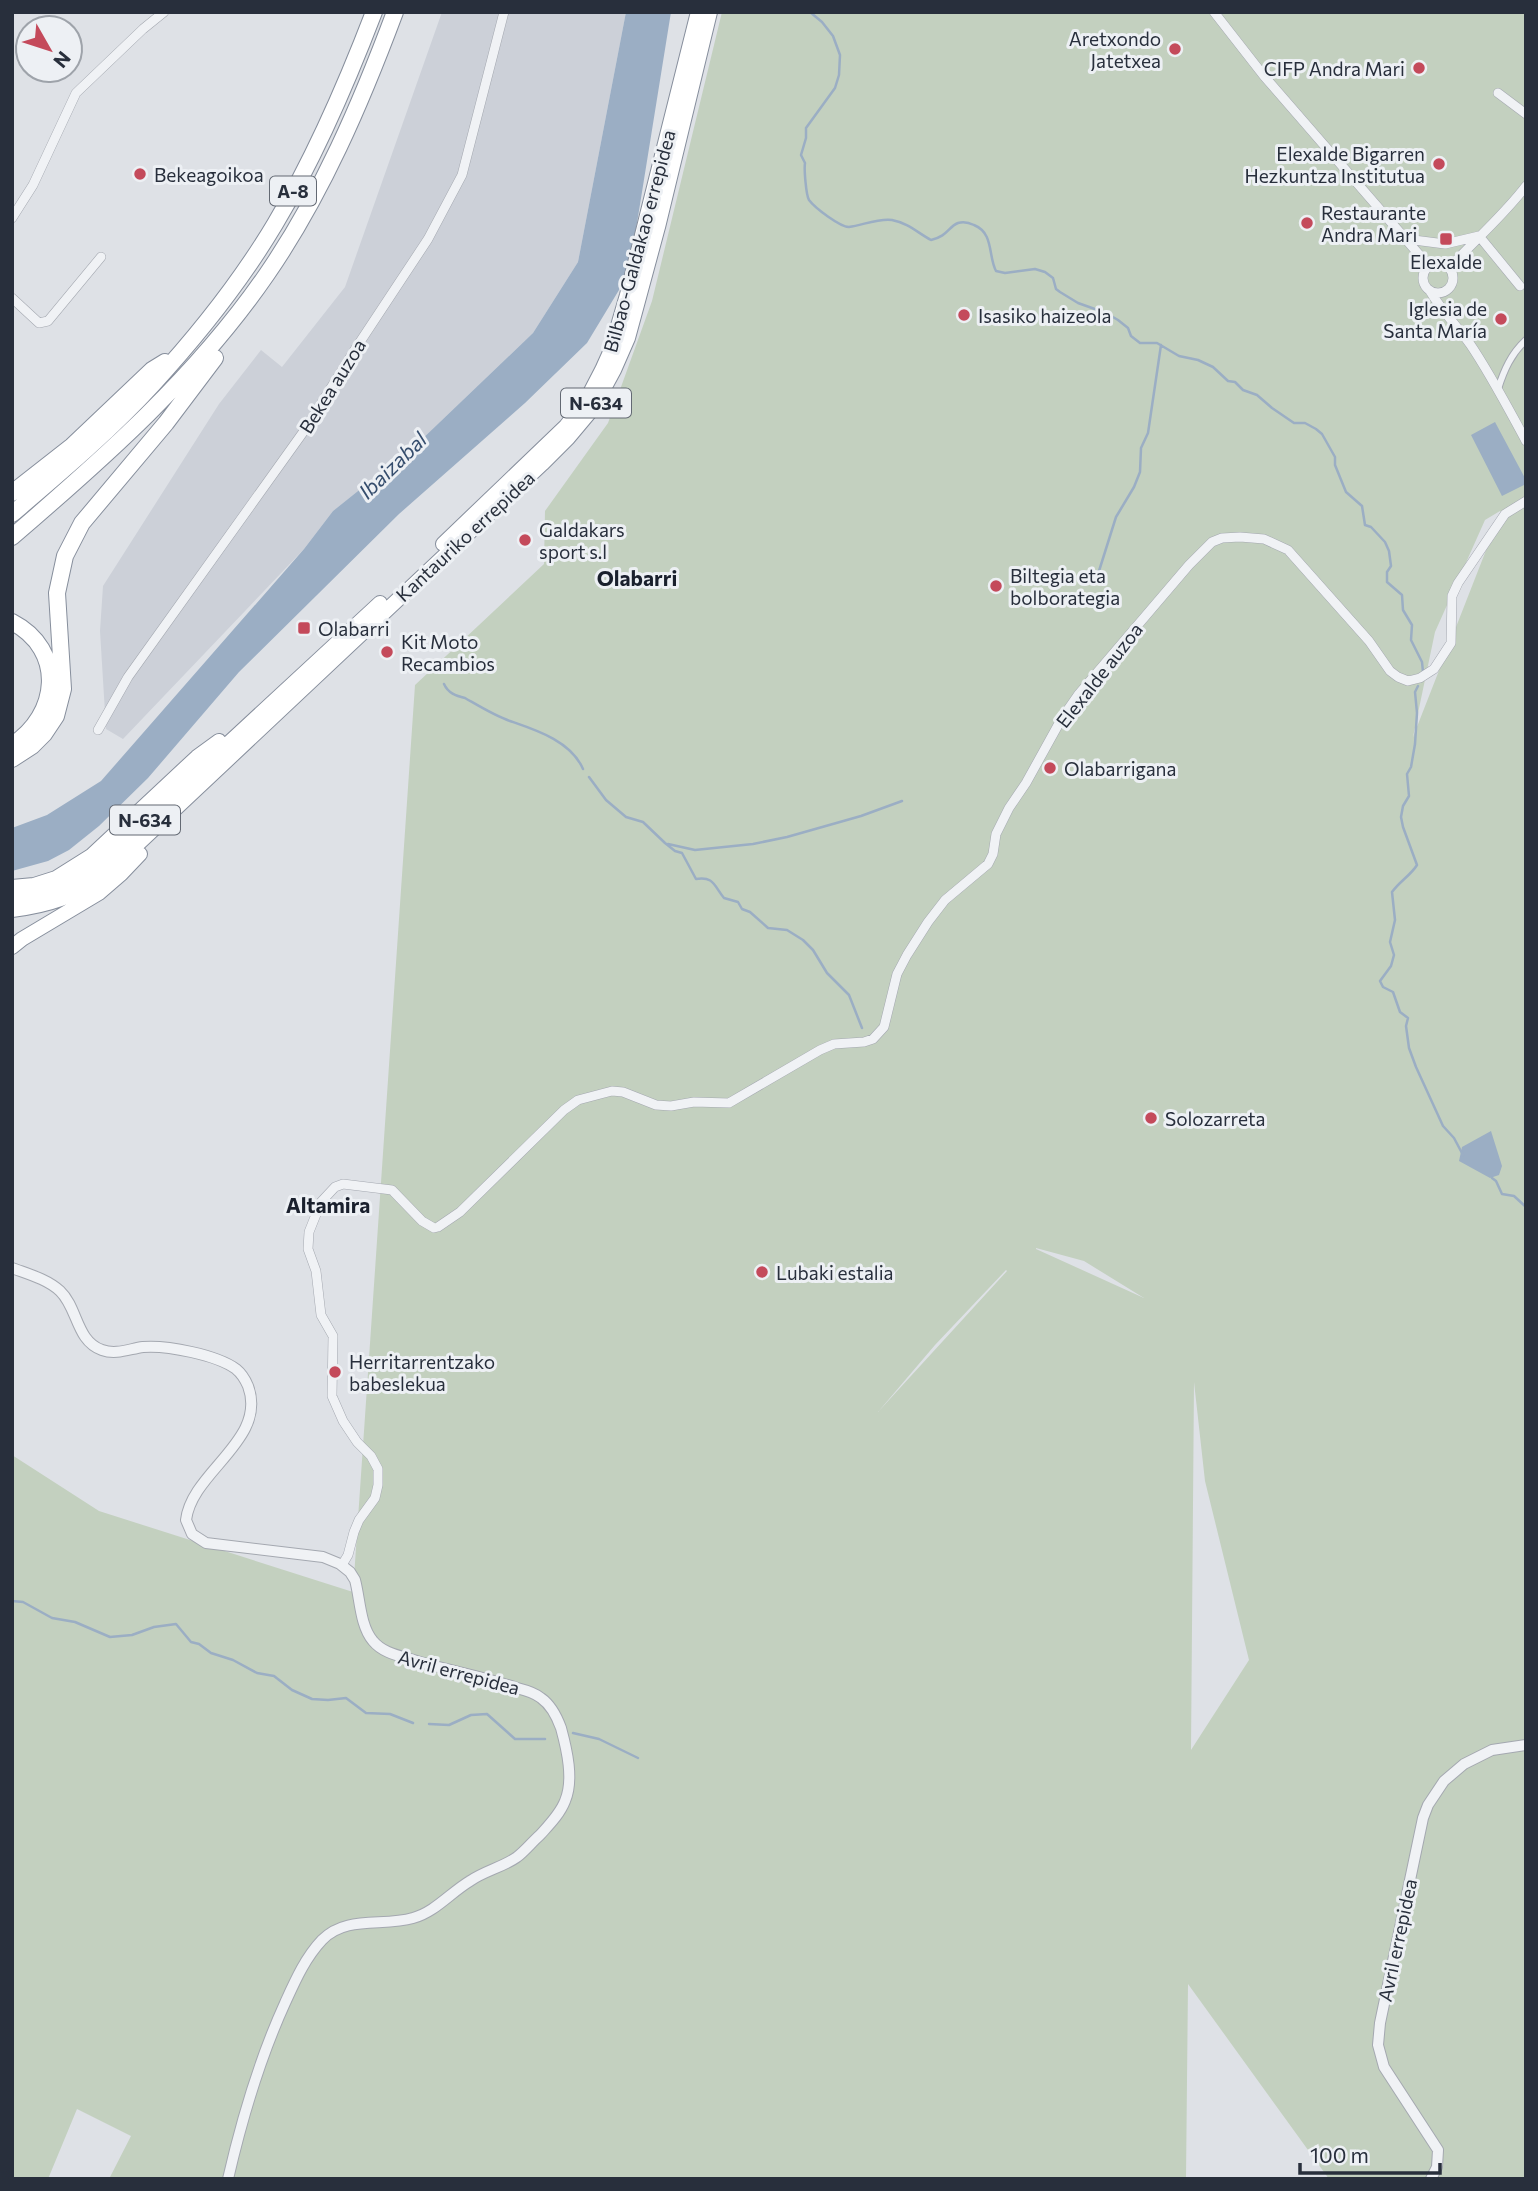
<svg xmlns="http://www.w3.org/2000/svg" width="1538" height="2191" font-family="Commissioner,sans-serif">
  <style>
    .built { fill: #ccd0d8 }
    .green { fill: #c3d0bf; fill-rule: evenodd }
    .water { fill: #9baec4 }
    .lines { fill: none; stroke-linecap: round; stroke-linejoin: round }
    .stream { stroke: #9baec4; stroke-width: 2.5 }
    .pedestrian-casing { stroke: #a4a8b0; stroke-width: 8 }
    .minor-casing { stroke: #a4a8b0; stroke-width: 10 }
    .tertiary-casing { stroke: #a4a8b0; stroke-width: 12 }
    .trunk-casing { stroke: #868e9c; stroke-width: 16 }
    .motorway-casing { stroke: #868e9c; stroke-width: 18 }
    .pedestrian { stroke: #f0f2f5; stroke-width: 6 }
    .minor { stroke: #f0f2f5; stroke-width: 9 }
    .tertiary { stroke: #f0f2f5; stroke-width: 10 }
    .trunk { stroke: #fff; stroke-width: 14 }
    .motorway { stroke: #fff; stroke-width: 16 }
    .poi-dot { fill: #c44a5b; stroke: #edf0f4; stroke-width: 2.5 }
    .labels { text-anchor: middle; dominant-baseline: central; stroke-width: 6; stroke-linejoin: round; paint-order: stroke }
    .shield { fill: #edf0f4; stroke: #636973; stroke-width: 2 }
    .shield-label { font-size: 18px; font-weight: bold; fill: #282f3c }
    .poi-label { font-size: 19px; fill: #282f3c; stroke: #edf0f4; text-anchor: start }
    .street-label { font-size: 19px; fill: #282f3c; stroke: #edf0f4 }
    .water-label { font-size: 21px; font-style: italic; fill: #354d6d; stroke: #edf0f4 }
    .neighbourhood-label { font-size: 21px; font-weight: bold; fill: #1a202d; stroke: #edf0f4 }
  </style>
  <rect width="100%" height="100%" fill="#dee1e6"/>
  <!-- built -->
  <path class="built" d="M442,12H626L578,262L533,333L418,443L333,511L304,549L123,739L106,729L100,631L103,586L219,404L261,350L282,367L345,287Z"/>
  <!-- green -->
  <path class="green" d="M722,12H1526V2179H1329L1188,1984L1186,2179H109L131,2136L77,2109L48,2179H12V1455L99,1511L353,1592L415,685L544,564L545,511L608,423L652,301ZM1500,511L1501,512L1413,737L1435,632L1485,520ZM1036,1248L1084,1261L1144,1298L1036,1249ZM1006,1270L1007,1271L878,1412L935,1345ZM1194,1382L1205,1481L1249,1660L1191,1750Z"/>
  <!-- water -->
  <path class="water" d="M626,12H671L632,254L619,290L587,343L525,403L399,514L239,672L148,778L99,826L69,850L48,861L12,871V828L47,815L101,781L304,549L333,511L418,443L533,333L578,262Z
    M1495,422L1526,480V484L1502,496L1471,435Z
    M1491,1131L1502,1166L1499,1175L1490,1178L1459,1161L1462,1147Z"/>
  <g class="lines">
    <!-- stream -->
    <path class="stream" d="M810,12L822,22L833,36L840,55L839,75L835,88L806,128V138L801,155L805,163C804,169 806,195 809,200C815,208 840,227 849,227C863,225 879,218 892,220C908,223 918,233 931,240C948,236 948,227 958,223C964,221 968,222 974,225C994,233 988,256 996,271L1005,273L1035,269L1045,272L1053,278L1056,289L1060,292L1078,303L1106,313L1118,320L1128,328L1131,336L1140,343H1157L1179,356L1198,360L1213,367L1228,381L1235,382L1243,390L1257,395L1272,408L1294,423H1305L1316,429L1322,434L1335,457V465L1346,492L1362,506L1365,525L1371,527L1385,542L1389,551L1391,566L1387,572V582L1402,595L1403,610L1412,625L1411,640L1422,662L1423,672
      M1099,571L1116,517L1134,487L1140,472L1141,448L1148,433L1161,345
      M444,684C448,693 456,696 465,698C479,706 495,716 510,721C536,730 571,741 583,769
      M1418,686L1415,692L1417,713L1415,744L1411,767L1407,774L1409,796L1403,806L1401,817L1403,827L1417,865C1411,875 1400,881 1392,892L1395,920L1390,942L1394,955L1391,966L1380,981L1383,987L1393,992L1400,1012L1408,1018L1406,1026L1409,1048L1416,1067L1443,1126L1454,1138L1463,1155
      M589,777L606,800L626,817L643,822L665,843L675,851L682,853L696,879C714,876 714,886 724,898L738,902L742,909L750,912L768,928L787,930L803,940L813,950L827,973L849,995L862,1028
      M668,844L695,850L753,844L787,837L861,816L902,801
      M1492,1178L1496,1181L1502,1194L1514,1196L1526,1207
      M12,1601L23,1602L52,1618L75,1622L110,1637L132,1635L154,1627L176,1624L191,1642L199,1644L211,1653L233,1660L257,1673L274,1676L292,1690L312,1699L328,1700L346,1698L366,1713L390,1714L413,1723
      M429,1724L449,1725L471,1715L487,1714L515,1739H545
      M573,1733L599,1739L638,1758"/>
    <defs>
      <path id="pedestrian" d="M1498,389C1504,370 1511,354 1526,340"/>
      <path id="minor" d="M1214,12L1264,76L1429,266
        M1498,93L1526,114
        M12,218L33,185L76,93L143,29L164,12
        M1479,236L1520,286
        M1406,239L1445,244L1479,236
        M1423 278a15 15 0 1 1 30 0a15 15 0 1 1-30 0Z
        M1449,268C1475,240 1503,216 1526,186
        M1430,291C1441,310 1457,326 1470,344C1491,375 1508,408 1526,441
        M12,298L39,323L48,321L101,257
        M98,730L128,677L304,431L356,348L428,239L462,175L504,12
        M342,1565L348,1555L354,1532L359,1520L375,1498L378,1485V1469L371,1456L357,1442L343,1421L332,1396L333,1336L321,1315L316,1271L308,1249L309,1232L321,1202L335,1187L343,1184L392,1190L422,1221L434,1228L438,1227L460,1212L564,1110L578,1100L612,1091L623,1092L656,1105L671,1106L694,1102L729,1103L820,1050L834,1044L864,1042L873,1039L884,1027L897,974L907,955L928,922L945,900L988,864L993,854L996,834L1009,808L1026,783L1062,718L1078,695L1189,565L1212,542L1222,538L1240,537L1264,539L1288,550L1369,641L1390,671L1398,677L1408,681L1420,678L1434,669L1451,643L1452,596L1458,583L1505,514L1526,501"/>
      <path id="tertiary" d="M12,1268C28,1274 47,1279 60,1291C78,1308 76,1341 102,1350C116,1355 129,1349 143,1347C167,1345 217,1355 236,1369C241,1373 245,1379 248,1386C268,1440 192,1471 186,1520L192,1534L206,1543L323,1557L340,1564L350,1572L355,1580C360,1598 360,1626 373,1641C382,1652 396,1655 410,1659C445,1670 482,1676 517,1688C525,1690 534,1692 541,1698C551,1705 557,1717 561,1728C567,1750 574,1780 565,1801C560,1814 549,1825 540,1835C532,1842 525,1851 517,1857C503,1867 484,1871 470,1881C450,1893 435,1912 413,1918C383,1927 346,1915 322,1940C305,1958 295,1981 285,2003C259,2060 242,2118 228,2179
        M1431,2179L1437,2167L1438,2150L1384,2067L1378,2045L1380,2023L1423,1818L1428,1805L1444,1781L1464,1764L1492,1750L1526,1745"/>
      <path id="trunk" d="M443,544L566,426L588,397L602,370L611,350L627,295L698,12
        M12,887L34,885L56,878L91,856L197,757L219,741
        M12,899C47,894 70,886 98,864L380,603
        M12,910C50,905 74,897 105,875L542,464L568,438L594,407L614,370L628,338L658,227L710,12
        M12,947L22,939L99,893L121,874L140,854"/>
      <path id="motorway" d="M12,493L72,446L152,370L165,362
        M12,514C60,473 110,431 153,384C198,335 241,281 275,224C315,157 346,85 374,12
        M12,537C105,457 197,376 267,274C322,194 361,103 395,12
        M12,622C66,650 59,715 12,745
        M12,759L32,746L44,734L56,716L63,689L57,593L65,556L82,523L166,423L215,358"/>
    </defs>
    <!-- pedestrian casing -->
    <use href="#pedestrian" class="pedestrian-casing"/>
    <!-- minor casing -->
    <use href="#minor" class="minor-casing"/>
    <!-- tertiary casing -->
    <use href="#tertiary" class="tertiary-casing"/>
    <!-- trunk casing -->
    <use href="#trunk" class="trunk-casing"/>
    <!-- motorway casing -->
    <use href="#motorway" class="motorway-casing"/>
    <!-- pedestrian -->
    <use href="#pedestrian" class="pedestrian"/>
    <!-- minor -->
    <use href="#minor" class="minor"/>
    <!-- tertiary -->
    <use href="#tertiary" class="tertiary"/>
    <!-- trunk -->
    <use href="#trunk" class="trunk"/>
    <!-- motorway -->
    <use href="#motorway" class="motorway"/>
  </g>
  <!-- markers -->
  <g class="poi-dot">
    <circle cx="1175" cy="49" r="7"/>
    <circle cx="1419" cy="68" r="7"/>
    <circle cx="1439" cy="164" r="7"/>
    <circle cx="140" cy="174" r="7"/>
    <circle cx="1307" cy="223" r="7"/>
    <rect x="1439" y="232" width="14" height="14" rx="3.5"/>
    <circle cx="964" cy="315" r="7"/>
    <circle cx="1501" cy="319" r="7"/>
    <circle cx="525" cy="540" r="7"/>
    <circle cx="996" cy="586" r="7"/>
    <rect x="297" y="621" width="14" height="14" rx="3.5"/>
    <circle cx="387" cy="652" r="7"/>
    <circle cx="1050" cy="768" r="7"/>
    <circle cx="1151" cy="1118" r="7"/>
    <circle cx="762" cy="1272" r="7"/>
    <circle cx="335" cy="1372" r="7"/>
  </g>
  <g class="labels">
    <!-- shield labels -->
    <g class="shield">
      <rect x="270" y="176.5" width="46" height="29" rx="5"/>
      <rect x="561" y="388.5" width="70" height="29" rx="5"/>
      <rect x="110" y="805.5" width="70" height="29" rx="5"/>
    </g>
    <g class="shield-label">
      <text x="293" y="191">A-8</text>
      <text x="596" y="403">N-634</text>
      <text x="145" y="820">N-634</text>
    </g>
    <!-- poi labels -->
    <g class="poi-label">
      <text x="1161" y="38" text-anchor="end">Aretxondo<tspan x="1161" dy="22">Jatetxea</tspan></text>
      <text x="1405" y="68" text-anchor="end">CIFP Andra Mari</text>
      <text x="1425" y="153" text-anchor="end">Elexalde Bigarren<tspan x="1425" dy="22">Hezkuntza Institutua</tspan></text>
      <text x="154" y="174">Bekeagoikoa</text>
      <text x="1321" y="212">Restaurante<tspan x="1321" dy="22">Andra Mari</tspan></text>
      <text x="1446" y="261" text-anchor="middle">Elexalde</text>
      <text x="1487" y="308" text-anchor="end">Iglesia de<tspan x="1487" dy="22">Santa María</tspan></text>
      <text x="978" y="315">Isasiko haizeola</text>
      <text x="539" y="529">Galdakars<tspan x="539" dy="22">sport s.l</tspan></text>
      <text x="1010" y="575">Biltegia eta<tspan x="1010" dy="22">bolborategia</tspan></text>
      <text x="318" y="628">Olabarri</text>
      <text x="401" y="641">Kit Moto<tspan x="401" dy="22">Recambios</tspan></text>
      <text x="1064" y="768">Olabarrigana</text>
      <text x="1165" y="1118">Solozarreta</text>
      <text x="776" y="1272">Lubaki estalia</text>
      <text x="349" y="1361">Herritarrentzako<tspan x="349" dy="22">babeslekua</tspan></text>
    </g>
    <!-- street labels -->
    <g class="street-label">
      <text transform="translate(639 241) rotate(-75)">Bilbao-Galdakao errepidea</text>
      <text transform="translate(332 386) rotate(-58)">Bekea auzoa</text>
      <text transform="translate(465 536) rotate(-43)">Kantauriko errepidea</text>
      <text transform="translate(1099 675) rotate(-52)">Elexalde auzoa</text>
      <text transform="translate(459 1672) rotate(15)">Avril errepidea</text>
      <text transform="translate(1397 1940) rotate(-78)">Avril errepidea</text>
    </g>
    <!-- water labels -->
    <g class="water-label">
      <text transform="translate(392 465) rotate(-44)">Ibaizabal</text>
    </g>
    <!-- neighbourhood labels -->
    <g class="neighbourhood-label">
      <text x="637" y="577">Olabarri</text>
      <text x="328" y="1204">Altamira</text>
    </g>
  </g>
  <!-- border -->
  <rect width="1538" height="2191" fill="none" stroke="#282f3c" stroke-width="28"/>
  <!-- north arrow -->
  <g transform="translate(49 49) rotate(129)"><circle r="33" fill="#edf0f4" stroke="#9ea3aa" stroke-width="2"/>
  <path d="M0-5L12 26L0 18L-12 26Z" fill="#c44a5b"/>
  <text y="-10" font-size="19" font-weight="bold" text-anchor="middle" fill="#282f3c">N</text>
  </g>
  <!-- scale -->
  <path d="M1300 2163v10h140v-10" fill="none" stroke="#282f3c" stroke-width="3.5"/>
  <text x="1310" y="2163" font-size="21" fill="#282f3c" stroke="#edf0f4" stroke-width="5" paint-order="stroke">100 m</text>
</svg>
